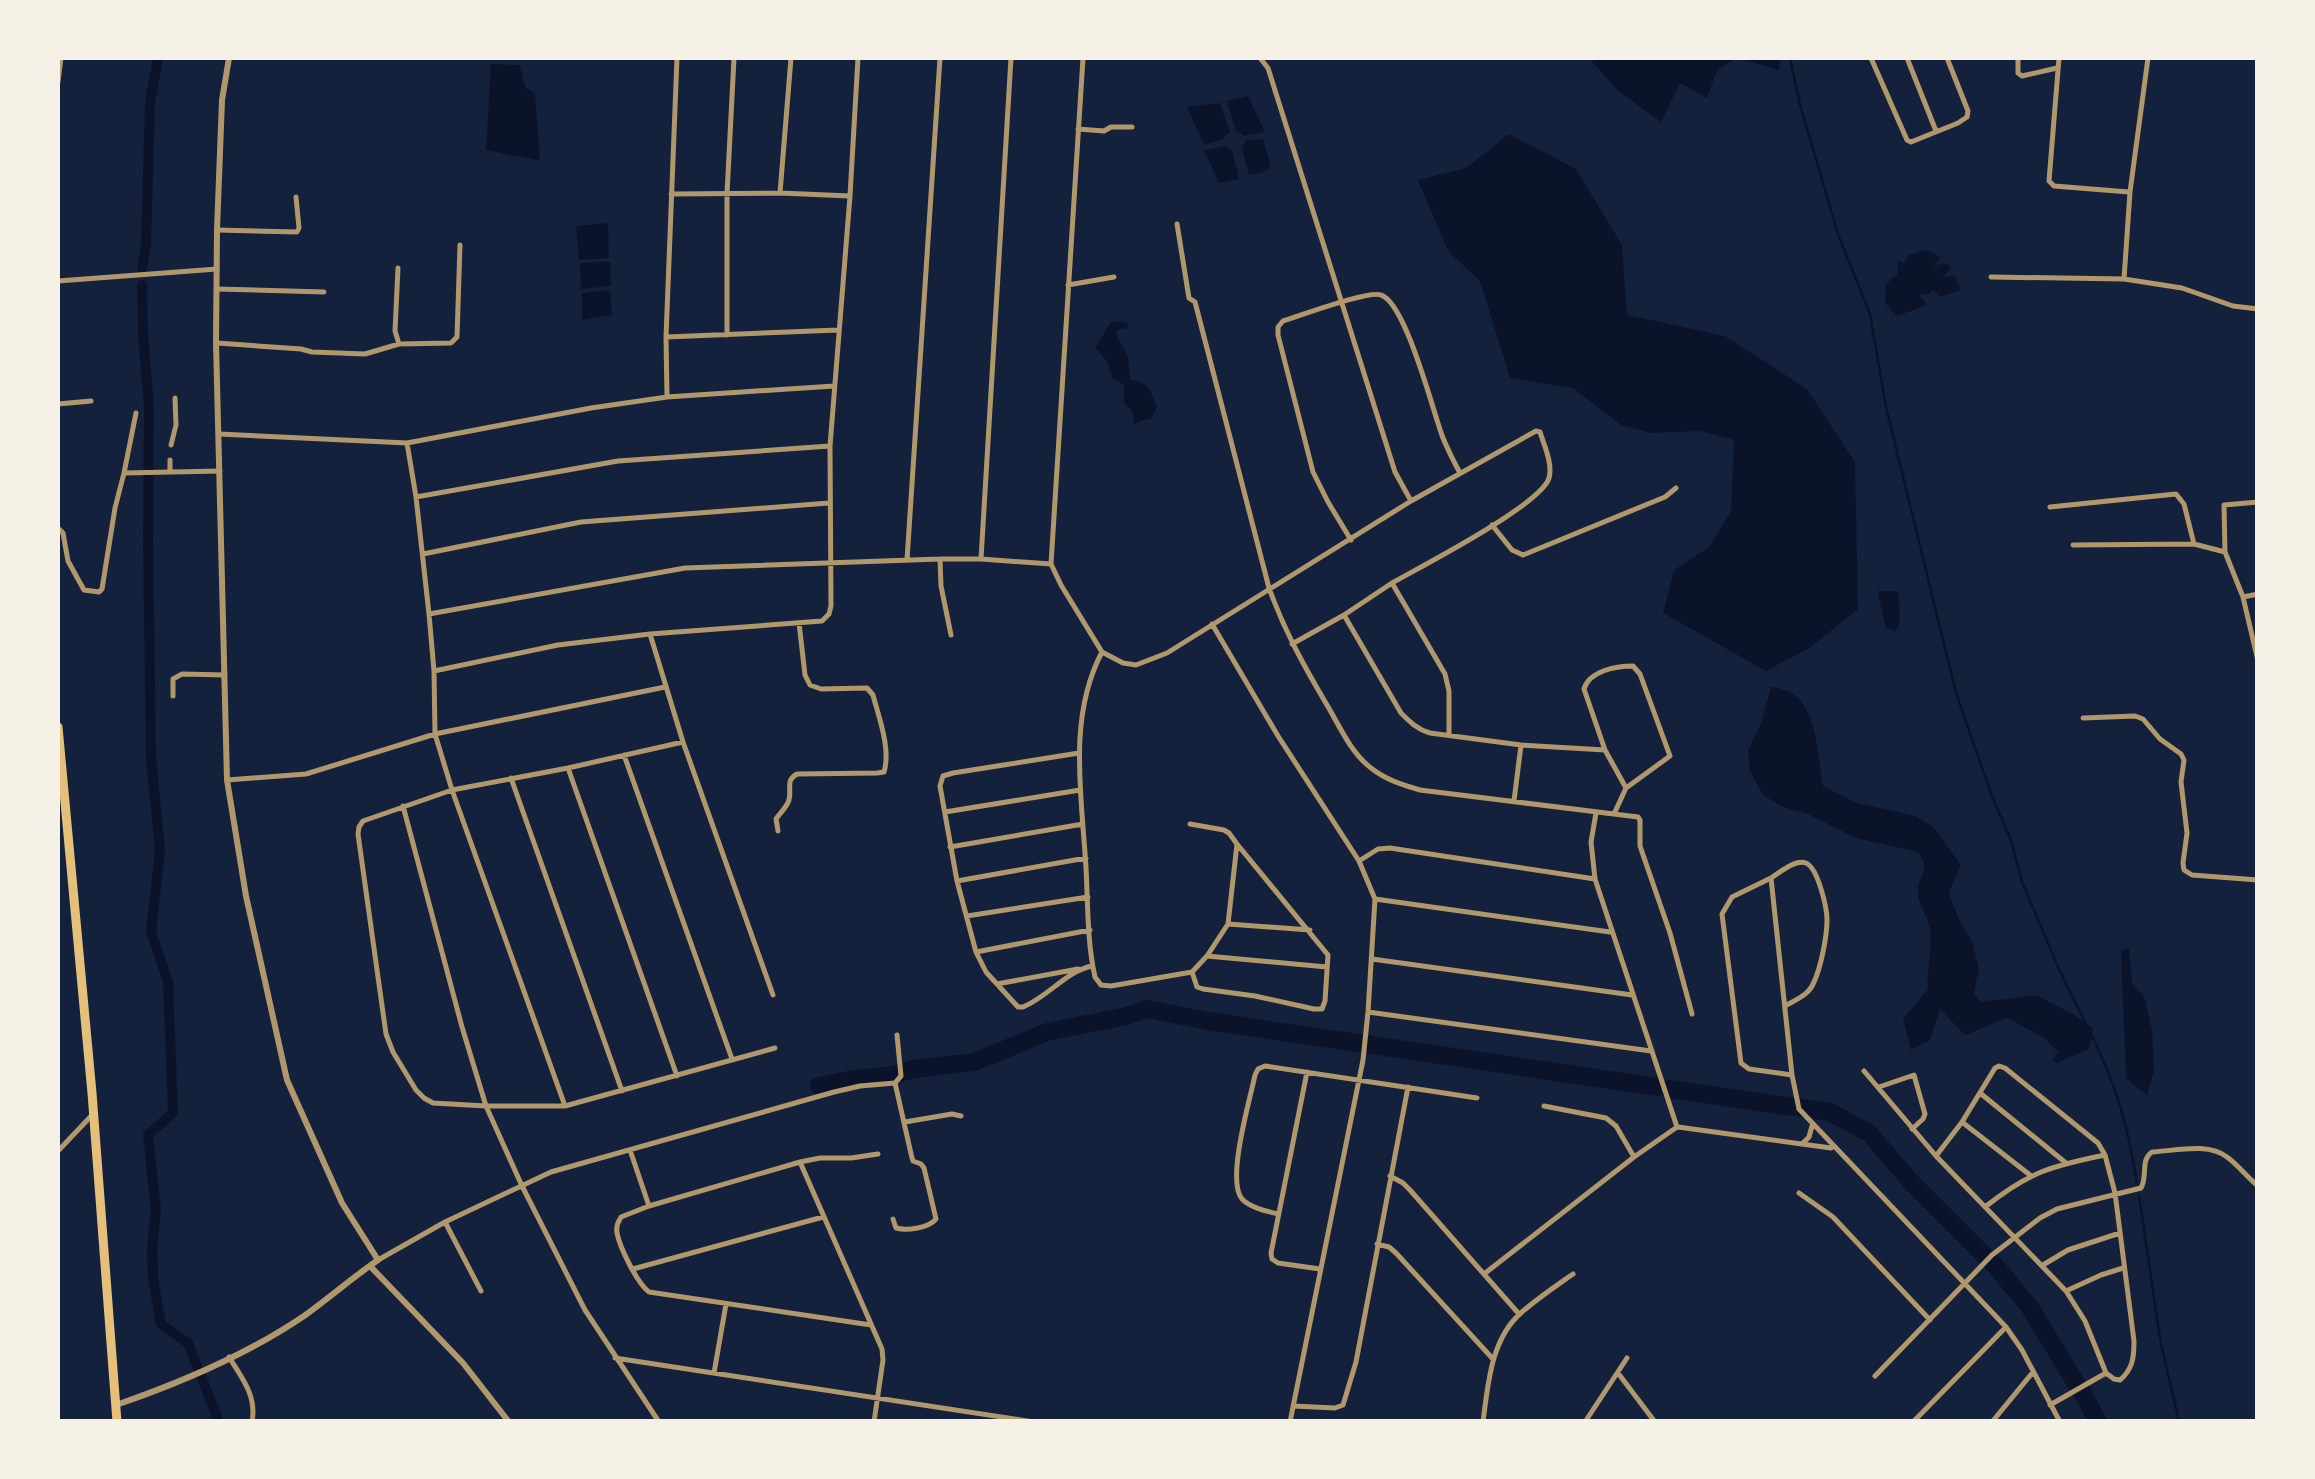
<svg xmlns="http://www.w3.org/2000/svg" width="2315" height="1479" font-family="'DejaVu Sans',sans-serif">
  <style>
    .water { fill: #0b132b }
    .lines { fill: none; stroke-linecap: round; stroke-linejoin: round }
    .stream { stroke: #0b132b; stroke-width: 2.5 }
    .canal { stroke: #0b132b; stroke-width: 10 }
    .river { stroke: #0b132b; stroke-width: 18 }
    .minor { stroke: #b1986c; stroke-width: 5 }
    .tertiary { stroke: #b1986c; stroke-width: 6 }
    .trunk { stroke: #e5c07b; stroke-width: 9 }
  </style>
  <rect width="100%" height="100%" fill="#14213d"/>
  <!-- water -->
  <path class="water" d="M1589,58H1780L1779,70L1737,58L1717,70L1707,98L1680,83L1661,122L1616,89Z
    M491,64L520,65L525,87L535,93L540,161L486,150Z
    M1248,96L1265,132L1244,136L1236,131L1227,101Z
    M1220,103L1230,133L1225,135L1224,139L1204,145L1187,107Z
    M1509,134L1576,169L1622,245L1627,315L1725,336L1807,389L1855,462L1858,609L1809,648L1766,671L1663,613L1674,570L1709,547L1731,511L1734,440L1700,431L1651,433L1621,425L1573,388L1510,378L1480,281L1448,251L1418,180L1466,168Z
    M1263,139L1271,167L1264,172L1249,175L1242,149L1246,140Z
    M1226,146L1232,151L1239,179L1219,183L1204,150Z
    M608,223L609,258L579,260L576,226Z
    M1927,250L1941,258L1933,266L1946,263L1951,267L1943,277L1955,276L1961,290L1940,297L1933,290L1928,294L1919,295L1927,305L1897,316L1885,303L1886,284L1897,275L1898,260L1904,263L1908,255Z
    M610,261L611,286L581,289L580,263Z
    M610,290L612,315L582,320V293Z
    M1112,321L1128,323L1127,328L1116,330C1117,340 1120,341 1125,350C1129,359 1130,370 1130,380C1150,383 1149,389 1157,406L1151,419L1142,420L1134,425L1132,410L1124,403V385L1113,379L1108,363L1095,347C1102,340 1105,329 1112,321Z
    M1877,591H1898L1900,619L1896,631L1886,628Z
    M1771,687C1819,690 1816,750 1823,786L1857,803L1916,816L1934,828L1961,865L1949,893L1959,920L1972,941L1979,969L1974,993L1981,1002L2036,995L2073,1014L2093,1028L2089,1049L2057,1063L2053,1060L2058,1052L2043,1037L2007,1018L1965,1035L1940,1009L1930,1040L1911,1050L1903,1019L1928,989C1926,968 1934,946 1929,925C1927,915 1920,907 1918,896C1915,877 1933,872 1918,852L1856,838L1808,814L1783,807L1763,795L1750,771L1748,751L1761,723Z
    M2129,947L2132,984L2144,996L2152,1030L2154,1072L2147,1095L2126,1078L2121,951Z"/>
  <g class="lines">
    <!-- stream -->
    <path class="stream" d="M1790,58L1800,105L1839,237L1870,314L1886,407L1956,693L1993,799L2011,840L2022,882L2058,967L2085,1022
      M2091,1034C2117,1087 2128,1126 2137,1184
      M2139,1195L2160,1339L2179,1422"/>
    <!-- canal -->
    <path class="canal" d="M142,268L146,246L150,103L158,58
      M142,285L143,335L149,407L148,543L151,758L160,850L151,932L168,982L173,1113L148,1135L156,1211L152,1248L153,1278L161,1324L188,1343L219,1422"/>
    <!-- river -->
    <path class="river" d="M819,1086L848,1080L894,1075L913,1069L974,1062L1047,1032L1123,1017L1148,1009L1208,1021L1658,1087
      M1669,1089L1793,1107
      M1802,1108L1830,1112L1869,1133L1911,1182L1985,1256
      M1993,1263L2029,1306L2077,1385
      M2082,1392L2098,1422"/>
    <!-- minor -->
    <path class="minor" d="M1083,58L1051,564L1061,585L1102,652L1123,663L1136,665L1167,653L1411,501L1536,431L1540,432C1544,445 1553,464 1549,478C1541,505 1420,567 1392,583
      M1260,58L1268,68L1395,472L1411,501
      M1871,58L1907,140L1911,142L1958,123L1967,117L1968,111L1947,58
      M1907,58L1936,131
      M2018,58V73L2022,76L2057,68
      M2059,58L2049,181L2054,186L2129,192
      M58,82L61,58
      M1078,129L1104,131L1111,127H1132
      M780,193L791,58
      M671,194L780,193L850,196
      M1177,224L1189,298L1195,302L1269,588C1285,632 1304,666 1327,705C1340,727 1351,753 1371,768C1386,780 1403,785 1420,790L1638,817L1640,820V846L1670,933L1692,1014
      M217,230L297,232L299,228L296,197
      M398,268L395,331L399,344
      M1991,277L2124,279L2130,192L2148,58
      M2124,279L2182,288L2233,306L2258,309
      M58,281L217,269
      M1068,285L1114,277
      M217,289L324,292
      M727,335V194L734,58
      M666,337L838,330
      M217,343L301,349L312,352L365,354L399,344L451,343L457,337L460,245
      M667,397L666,337L677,58
      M58,404L91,401
      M219,434L407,443L591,408L667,397L834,386
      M407,443L416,497L429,614L434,671L435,734L452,790L565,1106
      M171,445L176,425L175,398
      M170,460V472
      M124,473L136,413
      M416,497L618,461L830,446
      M2050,507L2176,494L2184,504L2194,544
      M1492,525L1512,550L1523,555L1665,497L1676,488
      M58,528L63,533L68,561L84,590L99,592L102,589L115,508L124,473L220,471
      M1351,540L1328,502L1313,472L1278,335V327L1283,321C1300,316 1368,290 1381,295C1406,303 1433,412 1443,438C1448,450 1454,462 1460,473
      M2073,545L2194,544L2225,552L2243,597L2258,661
      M2225,552L2224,505L2258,502
      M423,554L581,522L829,503
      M940,559L941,586L951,635
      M981,559L1011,58
      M907,560L940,58
      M2243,597L2258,594
      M429,614L685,568L940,559H981L1051,564
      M1212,624L1278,736L1359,861L1375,899L1368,1012L1363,1060L1290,1422
      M650,634L683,742L773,995
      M1292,644L1344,615
      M1102,652C1067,718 1082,797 1086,868C1088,904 1087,942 1095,977L1101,985L1111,986L1192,972L1207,956L1228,924L1237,844L1328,955L1325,1001L1322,1009H1314L1255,996L1203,989L1197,987L1192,972
      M434,671L558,645L650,634L822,621L829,614L831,606L830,446L850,196L858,58
      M173,696V679L182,674L225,675
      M2083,718L2135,716L2143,719L2160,739L2181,754L2184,760L2181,782L2187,833L2183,863L2184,870L2192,875L2258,880
      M1449,735V691L1445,674L1392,583L1344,615L1401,713C1410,722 1417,729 1430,733L1521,745L1605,750
      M683,742L568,768L452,790L363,821L359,827L358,834L386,1034L393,1052L416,1090L424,1098L433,1103L486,1106H565L775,1048
      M1079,753L953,773L943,776L940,786L957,881L976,952L986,972L1018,1007H1023C1048,997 1066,971 1092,966
      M624,755L732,1059
      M568,768L677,1076
      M511,778L622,1091
      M227,780L306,774L435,734L665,687
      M1514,801L1521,745
      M403,806L462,1027L486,1106L522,1186L585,1310L659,1422
      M945,812L1080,790
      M1596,813L1591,842L1595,879L1677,1127
      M1614,814L1626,788L1670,756L1640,674L1633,666C1616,666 1589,671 1584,689L1605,750L1626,788
      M1190,824L1224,830L1229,833L1237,844
      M778,831L776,819C780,813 787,807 789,800C792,788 785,781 797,774L877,773L884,772C891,749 879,718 873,695L867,688L821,689L810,685L805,675L799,623
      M950,847L1083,824
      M1359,861L1378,849L1390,848L1595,879
      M1771,878L1732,897L1722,914L1741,1063L1749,1069L1792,1075
      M957,881L1086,858
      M1375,899L1610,932
      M967,916L1088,897
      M1228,924L1310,930
      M976,952L1090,930
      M1207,956L1327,967
      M1372,959L1632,995
      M997,984L1078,969
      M1785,1006C1797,999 1809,995 1814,982C1821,967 1827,936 1827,920C1827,908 1818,868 1806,863C1795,859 1779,873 1771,878L1792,1075L1799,1109L2006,1327L2022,1350L2060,1422
      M1368,1012L1651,1051
      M1864,1071L1936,1156L2066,1291L2085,1321L2106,1373L2114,1379L2120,1380C2133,1369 2134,1357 2134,1341L2115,1193L2105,1155L2098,1143L2005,1068L1999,1066L1995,1068L1962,1122
      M1307,1072L1271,1253L1272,1259L1278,1263L1320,1269
      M895,1083L901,1076L897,1035
      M1879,1087L1914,1075L1925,1114L1923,1119L1912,1129
      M1980,1093L2066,1163
      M1544,1106L1606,1118L1616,1126L1634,1157
      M905,1122L952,1114L961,1116
      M1678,1127L1831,1148
      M1802,1144L1809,1137L1812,1126
      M630,1150L649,1206
      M58,1151L93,1114
      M1936,1156L1962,1122L2030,1175
      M800,1162L882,1349L883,1360L874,1422
      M1390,1176L1403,1183L1410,1190L1519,1314
      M1799,1193L1833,1217L1930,1320
      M1985,1207C2029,1172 2051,1166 2105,1155
      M1278,1214C1266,1211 1251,1208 1242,1199C1226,1180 1250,1100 1255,1075L1258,1069L1265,1066L1477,1098
      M893,1219L896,1228C907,1231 929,1228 936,1219L924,1168L921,1164L913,1161L912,1158L895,1083
      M445,1222L481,1291
      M1377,1244L1389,1247L1396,1253L1493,1359
      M378,1260L445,1222L551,1172L834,1092L860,1086L895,1083
      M2043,1265L2068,1250L2120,1233
      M633,1269L823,1217
      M1484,1274L1634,1157L1677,1127
      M2066,1291L2101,1275L2123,1268
      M871,1325L649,1292C637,1283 620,1248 617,1233C616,1225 618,1223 621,1217L649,1206L800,1162L820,1158H851L878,1154
      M229,1357C242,1378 257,1396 252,1422
      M615,1358L1034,1422
      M714,1373L726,1304
      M1618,1373L1655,1422
      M1875,1376L1992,1255L2040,1218L2057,1209L2141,1188C2148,1176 2140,1160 2152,1152C2175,1151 2208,1142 2227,1157C2238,1165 2247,1177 2258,1186
      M2050,1405L2106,1373
      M1293,1406L1335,1408L1343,1405L1356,1362L1408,1087
      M1483,1422C1488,1384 1491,1338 1522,1312C1538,1298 1556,1286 1573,1274
      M1585,1422L1627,1358
      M1913,1422L2006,1327
      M1992,1422L2033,1372"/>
    <!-- tertiary -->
    <path class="tertiary" d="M370,1266L463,1363L509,1422
      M116,1405C180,1383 248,1354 304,1316C329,1298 352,1278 378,1260L342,1203L287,1080L246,896L227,780L216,343L217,230L222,100L229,58"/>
    <!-- trunk -->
    <path class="trunk" d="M58,727L92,1093L117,1422"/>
  </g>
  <!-- border -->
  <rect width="2315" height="1479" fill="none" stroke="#f6f1e7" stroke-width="120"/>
</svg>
